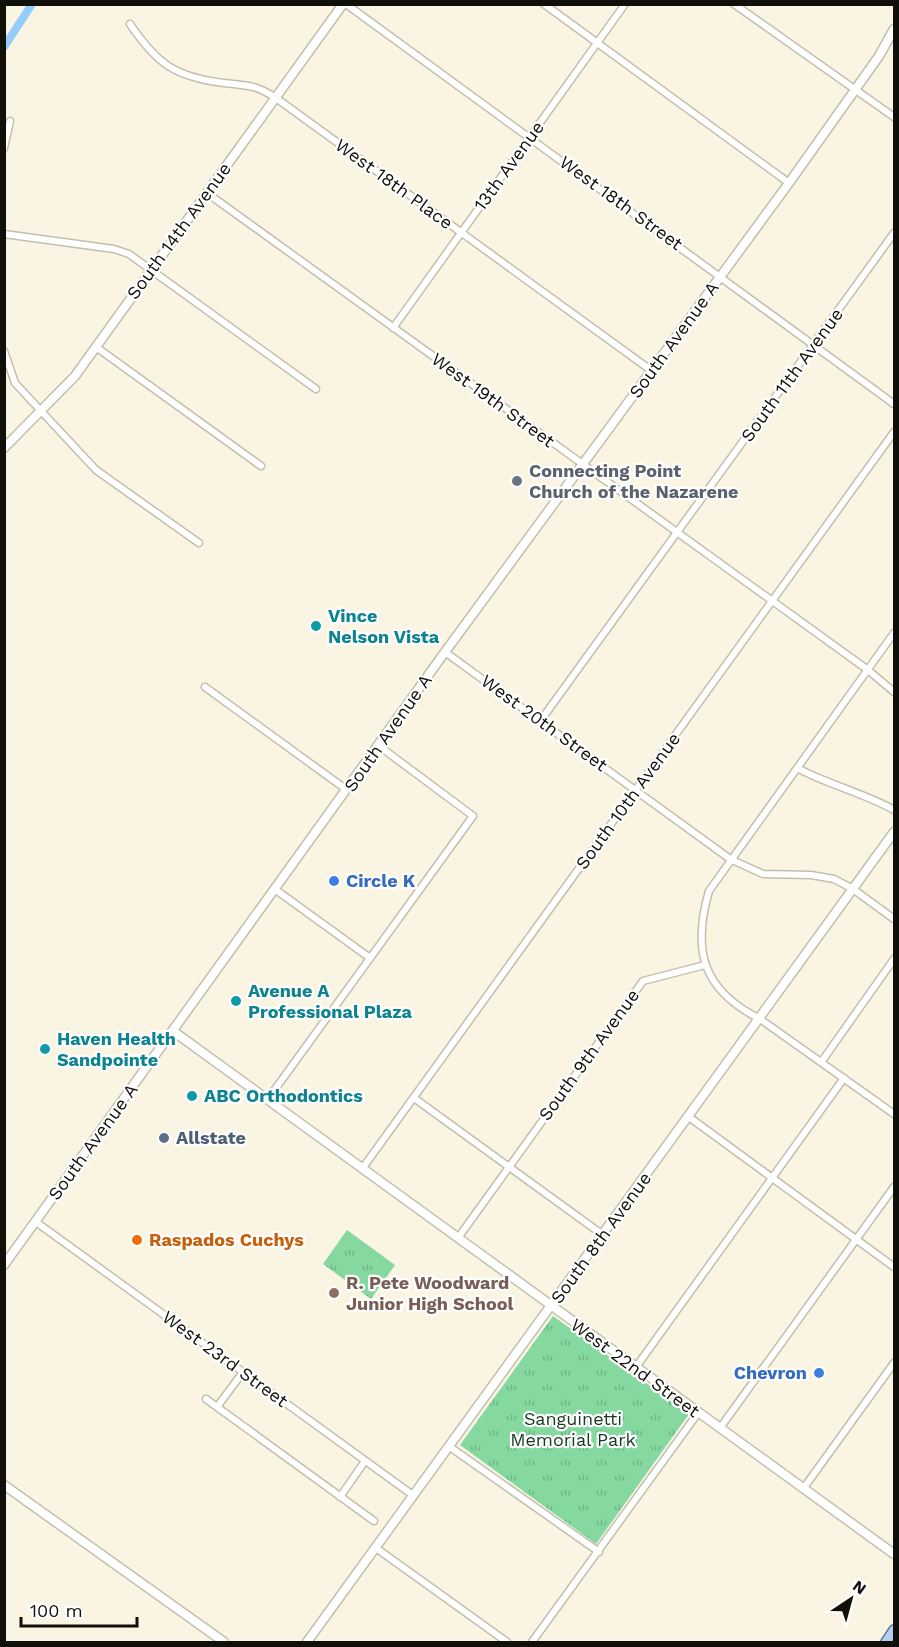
<svg xmlns="http://www.w3.org/2000/svg" width="899" height="1647" font-family="'Work Sans',sans-serif">
<defs>
<pattern id="park-tufts" width="24" height="20" patternUnits="userSpaceOnUse" patternTransform="scale(1.5)"><rect width="24" height="20" fill="#84d8a0"/><path d="M3 7l-1-3M5 7V3M7 7l1-3M15 17l-1-3M17 17v-4M19 17l1-3" fill="none" stroke="#71b888"/></pattern>
</defs>
<rect width="100%" height="100%" fill="#faf5e2"/>
<!-- park -->
<path fill="url(#park-tufts)" d="M 347,1230 L 395,1265 L 371,1299 L 323,1264 Z
M 553,1316 L 689,1414 L 596,1544 L 460,1445 Z"/>
<g fill="none" stroke-linecap="round" stroke-linejoin="round">
<!-- canal -->
<path stroke="#94ccfe" stroke-width="8" d="M 4,47 L 32,4"/>
<defs>
<path id="street" d="M 346,4 L 894,404
M 544,4 L 789,183
M 734,4 L 894,117
M 130,24 C 157,64 175,77 224,83 C 248,86 254,84 276,98 L 652,371
M 4,148 L 10,121
M 207,193 L 868,670 L 894,692
M 4,234 L 114,249 L 129,254 L 316,389
M 393,328 L 625,4
M 96,347 L 261,466
M 4,351 L 15,383 L 96,470 L 199,543
M 894,633 L 709,891 C 692,950 702,990 760,1019 L 894,1114
M 445,652 L 730,859 L 763,874 L 811,875 L 834,879 L 853,889 L 894,919
M 205,687 L 347,790
M 541,720 L 894,233
M 797,768 C 829,785 864,793 894,810
M 276,890 L 370,958
M 822,1061 L 894,959
M 414,1098 L 603,1235
M 268,1099 L 473,816 L 379,746
M 689,1117 L 894,1267
M 362,1169 L 894,432
M 36,1222 L 414,1496
M 458,1238 L 643,981 L 705,965
M 636,1367 L 844,1078
M 206,1399 L 374,1521
M 217,1407 L 243,1372
M 720,1428 L 894,1187
M 450,1447 L 599,1552
M 803,1489 L 894,1363
M 340,1497 L 365,1461
M 376,1548 L 507,1642
M 532,1642 L 698,1413"/>
<path id="secondary" d="M 4,448 L 75,376 L 343,4
M 173,1031 L 894,1554
M 4,1265 L 445,652 L 789,183 L 879,56 L 894,29
M 4,1485 L 224,1642
M 307,1642 L 894,832"/>
<path id="primary" d="M 886,1642 L 894,1630"/>
</defs>
<!-- street casing -->
<use href="#street" stroke="#c3bfad" stroke-width="9"/>
<!-- secondary casing -->
<use href="#secondary" stroke="#c3bfad" stroke-width="11"/>
<!-- primary casing -->
<use href="#primary" stroke="#5e759b" stroke-width="12"/>
<!-- street -->
<use href="#street" stroke="#fff" stroke-width="6"/>
<!-- secondary -->
<use href="#secondary" stroke="#fff" stroke-width="8"/>
<!-- primary -->
<use href="#primary" stroke="#b8cdf2" stroke-width="9"/>
</g>
<!-- markers -->
<circle fill="#6b7280" stroke="#fff" stroke-width="2" cx="517" cy="481" r="6"/>
<g fill="#0f9aa8" stroke="#fff" stroke-width="2">
<circle cx="316" cy="626" r="6"/>
<circle cx="236" cy="1001" r="6"/>
<circle cx="45" cy="1049" r="6"/>
<circle cx="192" cy="1096" r="6"/>
</g>
<g fill="#3f7fe0" stroke="#fff" stroke-width="2">
<circle cx="334" cy="881" r="6"/>
<circle cx="819" cy="1373" r="6"/>
</g>
<circle fill="#5c6f8a" stroke="#fff" stroke-width="2" cx="164" cy="1138" r="6"/>
<circle fill="#e8710a" stroke="#fff" stroke-width="2" cx="137" cy="1240" r="6"/>
<circle fill="#8d6e63" stroke="#fff" stroke-width="2" cx="334" cy="1293" r="6"/>
<g text-anchor="middle" stroke-width="4.5" stroke-linejoin="round" paint-order="stroke">
<!-- street labels -->
<g font-size="18" fill="#110f09" stroke="#fff">
<text transform="translate(509 166) rotate(-54)" y="6">13th Avenue</text>
<text transform="translate(394 184) rotate(36)" y="6">West 18th Place</text>
<text transform="translate(621 203) rotate(36)" y="6">West 18th Street</text>
<text transform="translate(179 231) rotate(-54)" y="6">South 14th Avenue</text>
<text transform="translate(674 340) rotate(-54)" y="6">South Avenue A</text>
<text transform="translate(792 375) rotate(-54)" y="6">South 11th Avenue</text>
<text transform="translate(493 400) rotate(36)" y="6">West 19th Street</text>
<text transform="translate(544 723) rotate(36)" y="6">West 20th Street</text>
<text transform="translate(388 733) rotate(-55)" y="6">South Avenue A</text>
<text transform="translate(628 801) rotate(-54)" y="6">South 10th Avenue</text>
<text transform="translate(589 1055) rotate(-54)" y="6">South 9th Avenue</text>
<text transform="translate(93 1142) rotate(-54)" y="6">South Avenue A</text>
<text transform="translate(601 1238) rotate(-54)" y="6">South 8th Avenue</text>
<text transform="translate(225 1359) rotate(36)" y="6">West 23rd Street</text>
<text transform="translate(635 1368) rotate(36)" y="6">West 22nd Street</text>
</g>
<!-- worship labels -->
<g font-size="18" font-weight="bold" fill="#5b616d" stroke="#fff" text-anchor="start">
<text x="529" y="477">Connecting Point<tspan x="529" dy="21">Church of the Nazarene</tspan></text>
</g>
<!-- culture labels -->
<g font-size="18" font-weight="bold" fill="#0d838f" stroke="#fff" text-anchor="start">
<text x="328" y="622">Vince<tspan x="328" dy="21">Nelson Vista</tspan></text>
<text x="248" y="997">Avenue A<tspan x="248" dy="21">Professional Plaza</tspan></text>
<text x="57" y="1045">Haven Health<tspan x="57" dy="21">Sandpointe</tspan></text>
<text x="204" y="1102">ABC Orthodontics</text>
</g>
<!-- shop labels -->
<g font-size="18" font-weight="bold" fill="#366cbe" stroke="#fff" text-anchor="start">
<text x="346" y="887">Circle K</text>
<text x="807" y="1379" text-anchor="end">Chevron</text>
</g>
<!-- service labels -->
<g font-size="18" font-weight="bold" fill="#4e5e75" stroke="#fff" text-anchor="start">
<text x="176" y="1144">Allstate</text>
</g>
<!-- food labels -->
<g font-size="18" font-weight="bold" fill="#c56008" stroke="#fff" text-anchor="start">
<text x="149" y="1246">Raspados Cuchys</text>
</g>
<!-- education labels -->
<g font-size="18" font-weight="bold" fill="#785e54" stroke="#fff" text-anchor="start">
<text x="346" y="1289">R. Pete Woodward<tspan x="346" dy="21">Junior High School</tspan></text>
</g>
<!-- park labels -->
<g font-size="18" fill="#153923" stroke="#fff">
<text x="573" y="1425">Sanguinetti<tspan x="573" dy="21">Memorial Park</tspan></text>
</g>
</g>
<!-- border -->
<rect width="899" height="1647" fill="none" stroke="#110f09" stroke-width="12"/>
<!-- north arrow -->
<g transform="translate(851 1599) rotate(36)" stroke="#ffffff" stroke-width="4.5" paint-order="stroke">
<path d="M0-4.5L10 22L0 15L-10 22Z" fill="#110f09"/>
<text y="-9" font-size="16" font-weight="bold" text-anchor="middle" fill="#110f09">N</text>
</g>
<!-- scale -->
<path d="M21 1617v9h116v-9" fill="none" stroke="#110f09" stroke-width="3"/>
<text x="30" y="1617" font-size="18" fill="#110f09" stroke="#ffffff" stroke-width="4.5" paint-order="stroke">100 m</text>
</svg>
